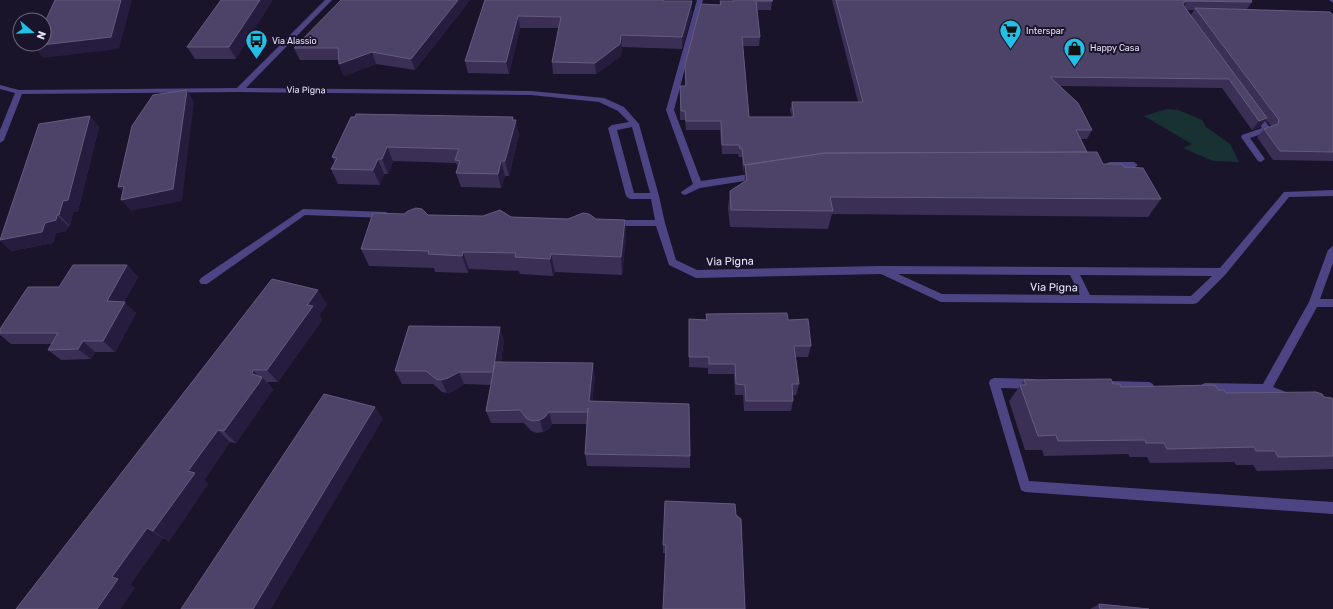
<svg xmlns="http://www.w3.org/2000/svg" width="1333" height="609" font-family="Rubik,sans-serif">
<rect width="100%" height="100%" fill="#1a142a"/>
<!-- green -->
<path fill="#183233" d="M 1167,109 L 1178,110 L 1202,120 L 1206,127 L 1230,144 L 1239,162 L 1213,161 L 1183,148 L 1192,144 L 1144,116 Z"/>
<g fill="none" stroke-linecap="round" stroke-linejoin="round">
<!-- minor -->
<path fill="#4d4583" fill-rule="evenodd" d="M 325,0 L 332,0 L 246,88 L 531,91 L 604,98 L 624,107 L 639,124 L 659,196 L 665,223 L 676,260 L 697,270 L 880,266 L 1220,268 L 1284,192 L 1333,190 L 1333,196 L 1289,197 L 1225,275 L 1197,303 L 1193,304 L 941,302 L 881,274 L 696,278 L 669,265 L 656,226 L 612,226 L 607,223 L 612,220 L 655,220 L 651,199 L 630,199 L 626,196 L 608,128 L 612,125 L 629,122 L 618,111 L 599,102 L 531,95 L 239,92 L 22,94 L 4,140 L 0,143 L 0,130 L 15,93 L 0,89 L 0,85 L 19,90 L 237,88 ZM 632,127 L 650,193 L 634,193 L 617,130 ZM 898,274 L 1070,275 L 1080,295 L 942,294 ZM 1080,275 L 1212,276 L 1191,296 L 1090,295 Z
M 697,0 L 703,0 L 674,110 L 701,181 L 757,173 L 761,176 L 757,179 L 700,188 L 685,195 L 682,194 L 681,192 L 693,184 L 666,110 Z
M 1329,0 L 1333,0 L 1333,3 Z
M 1255,110 L 1258,111 L 1271,129 L 1270,131 L 1250,138 L 1265,159 L 1261,162 L 1258,161 L 1241,137 L 1242,135 L 1262,128 L 1251,113 Z
M 1110,162 L 1134,162 L 1138,165 L 1134,168 L 1107,167 L 1106,165 L 1107,163 Z
M 303,209 L 386,212 L 391,215 L 386,218 L 305,215 L 207,284 L 201,284 L 199,281 L 201,278 Z
M 1333,246 L 1333,263 L 1320,299 L 1333,299 L 1333,307 L 1317,307 L 1273,387 L 1291,394 L 1292,397 L 1291,400 L 1287,402 L 1266,394 L 1205,393 L 1201,391 L 1200,388 L 1201,385 L 1205,383 L 1263,384 L 1309,302 L 1328,250 Z
M 994,378 L 1035,379 L 1039,381 L 1040,384 L 1039,387 L 1035,389 L 1001,388 L 1029,481 L 1333,502 L 1333,514 L 1025,492 L 1021,490 L 989,383 L 990,380 Z
M 1109,381 L 1149,382 L 1153,384 L 1154,387 L 1153,390 L 1149,392 L 1109,391 L 1105,389 L 1104,386 L 1105,383 Z"/>
</g>
<!-- wall -->
<path fill="#3b2f56" fill-rule="evenodd" d="M 221,0 L 236,59 L 195,59 L 187,47 Z
M 341,0 L 470,0 L 415,70 L 376,64 L 344,76 L 339,64 L 339,60 L 300,60 L 294,48 Z
M 485,0 L 664,0 L 664,1 L 692,13 L 682,49 L 622,47 L 621,56 L 596,74 L 553,74 L 552,62 L 558,28 L 520,28 L 509,74 L 468,73 L 465,61 Z
M 732,0 L 772,0 L 771,10 L 757,10 L 760,37 L 759,46 L 743,46 L 749,117 L 792,117 L 790,110 L 792,102 L 858,102 L 832,0 L 1251,0 L 1252,2 L 1247,9 L 1333,15 L 1333,161 L 1273,160 L 1257,137 L 1264,129 L 1271,126 L 1266,120 L 1260,127 L 1252,130 L 1222,88 L 1060,86 L 1092,130 L 1087,139 L 1081,139 L 1087,152 L 1103,164 L 1124,167 L 1161,199 L 1148,217 L 832,214 L 828,229 L 730,227 L 728,208 L 730,191 L 744,182 L 745,173 L 743,173 L 742,157 L 739,157 L 738,154 L 722,154 L 720,130 L 686,130 L 685,120 L 680,120 L 680,86 L 685,86 L 685,65 L 720,5 L 720,1 L 733,1 ZM 1186,10 L 1194,10 L 1191,15 Z
M 90,116 L 99,127 L 78,211 L 73,212 L 70,226 L 68,226 L 66,231 L 56,233 L 53,243 L 11,251 Z
M 513,117 L 519,135 L 509,176 L 505,176 L 501,188 L 461,187 L 456,173 L 458,168 L 456,163 L 393,161 L 388,174 L 384,174 L 380,185 L 338,184 L 331,169 L 335,162 L 332,157 Z
M 428,215 L 625,220 L 626,238 L 622,275 L 555,272 L 553,276 L 520,274 L 519,271 L 469,269 L 468,273 L 435,272 L 434,268 L 369,266 L 361,249 Z
M 127,265 L 138,277 L 124,302 L 136,313 L 115,352 L 95,352 L 91,359 L 61,360 L 48,350 L 52,344 L 11,344 L 0,335 L 0,329 L 59,287 Z
M 272,279 L 327,304 L 319,315 L 322,320 L 278,382 L 267,382 L 273,390 L 269,395 L 236,443 L 230,442 L 204,480 L 208,484 L 169,541 L 163,538 L 130,585 L 135,588 L 120,609 L 16,609 Z
M 706,314 L 788,320 L 811,346 L 808,357 L 796,357 L 799,384 L 796,395 L 793,395 L 793,401 L 791,411 L 744,411 L 743,395 L 735,395 L 734,374 L 708,374 L 708,368 L 689,367 L 689,319 L 706,320 Z
M 504,340 L 501,362 L 595,376 L 592,401 L 690,456 L 690,468 L 587,466 L 585,454 L 587,424 L 552,424 L 549,429 L 543,432 L 537,433 L 531,431 L 524,423 L 491,423 L 486,411 L 491,385 L 464,384 L 454,391 L 447,393 L 442,392 L 433,384 L 402,384 L 395,371 Z
M 1024,380 L 1113,384 L 1121,387 L 1218,390 L 1226,393 L 1324,397 L 1333,400 L 1333,469 L 1257,471 L 1253,465 L 1236,465 L 1234,462 L 1150,463 L 1147,457 L 1130,457 L 1128,454 L 1044,456 L 1042,450 L 1025,450 L 1009,401 Z
M 736,515 L 665,553 L 663,553 L 663,545 Z
M 1099,604 L 1149,609 L 1090,609 Z"/>
<!-- shaded-wall -->
<path fill="#261c3d" d="M 121,0 L 132,0 L 119,49 L 43,58 L 33,46 Z
M 260,0 L 273,0 L 236,59 L 229,47 Z
M 458,0 L 470,0 L 415,70 L 411,59 Z
M 692,1 L 692,13 L 682,49 L 682,37 Z
M 1187,1 L 1182,10 L 1183,3 Z
M 518,16 L 520,28 L 509,74 L 506,62 Z
M 621,35 L 622,47 L 621,56 L 596,74 L 595,63 Z
M 372,52 L 376,64 L 344,76 L 339,64 Z
M 187,90 L 194,102 L 182,201 L 131,211 L 121,200 L 128,198 L 118,187 Z
M 90,116 L 99,127 L 78,211 L 73,212 L 70,226 L 59,215 Z
M 513,117 L 515,126 L 516,120 L 519,135 L 509,176 L 505,161 Z
M 1267,118 L 1260,127 L 1252,130 L 1259,121 Z
M 387,147 L 393,161 L 388,174 L 382,159 Z
M 824,153 L 746,173 L 745,165 L 745,173 L 743,173 L 744,165 Z
M 378,159 L 384,174 L 380,185 L 373,170 Z
M 501,161 L 505,176 L 501,188 L 498,174 Z
M 57,215 L 68,226 L 66,231 L 56,233 L 53,243 L 11,251 L 0,241 L 45,223 Z
M 625,220 L 626,238 L 622,275 L 621,257 Z
M 463,252 L 469,269 L 468,273 L 462,256 Z
M 551,254 L 555,272 L 553,276 L 550,259 Z
M 127,265 L 138,277 L 118,313 L 107,301 Z
M 318,290 L 327,304 L 319,315 L 322,320 L 278,382 L 267,370 L 307,305 Z
M 125,302 L 136,313 L 115,352 L 103,341 Z
M 500,327 L 504,340 L 497,385 L 493,372 Z
M 83,341 L 95,352 L 91,359 L 78,349 Z
M 593,363 L 595,376 L 591,413 L 589,401 Z
M 253,370 L 261,379 L 262,377 L 273,390 L 236,443 L 224,431 L 252,374 Z
M 459,372 L 464,384 L 454,391 L 447,393 L 441,380 Z
M 375,407 L 383,419 L 271,609 L 253,609 Z
M 549,412 L 552,424 L 549,429 L 543,432 L 540,420 Z
M 218,430 L 230,442 L 204,480 L 208,484 L 169,541 L 153,531 L 188,471 Z
M 147,528 L 163,538 L 130,585 L 135,588 L 120,609 L 97,609 L 112,577 Z"/>
<!-- building -->
<path fill="#4d4267" stroke="#655b7f" d="M 55,0 L 121,0 L 111,37 L 33,46 L 34,44 L 44,44 L 44,24 Z
M 221,0 L 260,0 L 229,47 L 187,47 Z
M 341,0 L 458,0 L 411,59 L 372,52 L 339,64 L 338,48 L 294,48 Z
M 485,0 L 663,0 L 663,1 L 692,1 L 682,37 L 621,35 L 620,44 L 595,63 L 552,62 L 561,17 L 518,16 L 506,62 L 465,61 Z
M 734,0 L 772,0 L 773,1 L 756,1 L 760,37 L 742,37 L 749,117 L 794,117 L 792,102 L 863,102 L 836,0 L 1251,0 L 1252,2 L 1187,1 L 1183,3 L 1183,5 L 1267,118 L 1259,121 L 1229,79 L 1050,77 L 1078,103 L 1092,130 L 1076,130 L 1087,152 L 824,153 L 744,165 L 742,149 L 740,149 L 739,145 L 722,145 L 721,121 L 686,121 L 685,111 L 681,111 L 680,86 L 686,86 L 685,65 L 701,4 L 721,5 L 720,1 L 734,1 Z
M 1195,8 L 1330,12 L 1333,15 L 1333,152 L 1280,151 L 1264,129 L 1278,124 L 1279,120 Z
M 187,90 L 173,189 L 121,200 L 124,186 L 118,187 L 132,126 L 153,95 Z
M 356,114 L 513,117 L 512,120 L 516,120 L 505,161 L 501,161 L 498,174 L 456,173 L 460,161 L 455,160 L 459,149 L 387,147 L 382,159 L 378,159 L 373,170 L 331,169 L 337,158 L 332,157 L 351,117 L 355,117 Z
M 90,116 L 68,200 L 63,201 L 59,215 L 57,215 L 56,220 L 45,223 L 42,232 L 0,240 L 39,124 Z
M 1097,152 L 1103,164 L 1122,164 L 1124,167 L 1143,168 L 1161,199 L 830,197 L 833,211 L 731,210 L 730,191 L 747,180 L 745,165 L 826,153 Z
M 416,208 L 422,209 L 428,215 L 483,216 L 500,210 L 511,217 L 568,219 L 583,213 L 589,214 L 596,219 L 625,220 L 621,257 L 551,254 L 550,259 L 515,257 L 516,253 L 463,252 L 462,256 L 428,254 L 429,251 L 361,249 L 373,213 L 404,214 L 408,211 Z
M 73,265 L 127,265 L 107,301 L 125,302 L 103,341 L 83,341 L 78,349 L 48,350 L 58,333 L 0,333 L 0,329 L 28,287 L 59,287 Z
M 272,279 L 318,290 L 307,305 L 313,306 L 267,370 L 253,370 L 252,374 L 262,377 L 259,383 L 224,431 L 218,430 L 188,471 L 195,473 L 153,531 L 147,528 L 112,577 L 118,579 L 97,609 L 16,609 Z
M 787,313 L 788,320 L 808,319 L 811,346 L 794,346 L 799,384 L 792,384 L 793,401 L 746,401 L 745,385 L 736,384 L 735,364 L 709,364 L 709,357 L 689,357 L 689,319 L 707,320 L 706,314 Z
M 409,326 L 500,327 L 493,372 L 459,372 L 448,378 L 441,380 L 436,379 L 426,371 L 395,371 Z
M 495,362 L 593,363 L 589,401 L 689,404 L 690,456 L 585,454 L 588,408 L 588,412 L 549,412 L 545,417 L 540,420 L 533,421 L 527,419 L 520,410 L 486,411 Z
M 1111,379 L 1113,384 L 1120,384 L 1121,387 L 1215,385 L 1218,390 L 1224,390 L 1226,393 L 1316,392 L 1322,394 L 1324,397 L 1332,398 L 1333,400 L 1333,456 L 1278,457 L 1275,451 L 1256,451 L 1254,447 L 1167,449 L 1164,443 L 1146,443 L 1145,440 L 1058,441 L 1056,435 L 1038,436 L 1020,385 L 1026,385 L 1024,380 Z
M 324,394 L 375,407 L 253,609 L 181,609 Z
M 665,501 L 735,504 L 736,515 L 741,519 L 745,609 L 663,609 L 666,545 L 663,545 Z
M 1099,604 L 1149,609 L 1100,609 Z"/>
<!-- icons -->
<defs>
<symbol id="supermarket-pin" viewBox="-11 -11 22 30"><path d="M0 17L-7.5 6A9.5 9.5 0 1 1 7.5 6Z" fill="#22c0e6" stroke="#1a142a"/><path d="M-6-5.5h2.5l.6 2H6L4.5 2H-2.5L-4.4-4H-6ZM-1.5 3.2a1.3 1.3 0 1 0 .1 0ZM3 3.2a1.3 1.3 0 1 0 .1 0Z" fill="#111"/></symbol>
<symbol id="bus-pin" viewBox="-11 -11 22 30"><path d="M0 17L-7.5 6A9.5 9.5 0 1 1 7.5 6Z" fill="#22c0e6" stroke="#1a142a"/><path d="M-5-6H5V4H4V6H2V4H-2V6H-4V4H-5ZM-3.5-4V0h7V-4ZM-3.5 1.2v1.5H-2V1.2ZM2 1.2v1.5H3.5V1.2Z" fill="#111"/></symbol>
<symbol id="shop-pin" viewBox="-11 -11 22 30"><path d="M0 17L-7.5 6A9.5 9.5 0 1 1 7.5 6Z" fill="#22c0e6" stroke="#1a142a"/><path d="M-5-2.5h2.3a2.7 3.5 0 0 1 5.4 0H5L5.5 6h-11ZM-1.5-2.5h3a1.5 2.3 0 0 0-3 0Z" fill="#111"/></symbol>
</defs>
<g fill-rule="evenodd">
<use href="#supermarket-pin" x="998" y="18" width="25" height="34"/>
<use href="#bus-pin" x="244" y="28" width="25" height="34"/>
<use href="#shop-pin" x="1062" y="36" width="25" height="34"/>
</g>
<g text-anchor="middle" stroke-width="4" stroke-linejoin="round" paint-order="stroke">
<!-- far-poi labels -->
<g font-size="9" fill="#e6e1fc" stroke="#1a142a" text-anchor="start">
<text x="1026" y="34">Interspar</text>
<text x="272" y="44">Via Alassio</text>
<text x="1090" y="51">Happy Casa</text>
</g>
<!-- far-street labels -->
<g font-size="9" fill="#e6e1fc" stroke="#1a142a">
<text transform="translate(306 90) rotate(1)" y="3">Via Pigna</text>
</g>
<!-- street labels -->
<g font-size="11" fill="#e6e1fc" stroke="#1a142a">
<text transform="translate(730 261) rotate(-1)" y="4">Via Pigna</text>
<text transform="translate(1054 287) rotate(1)" y="4">Via Pigna</text>
</g>
</g>
<!-- north arrow -->
<g transform="translate(32 32) rotate(109)"><circle r="19" fill="#1a142a" stroke="#6c667e"/>
<path d="M0-3L7 15L0 10L-7 15Z" fill="#22c0e6"/>
<text y="-6" font-size="11" font-weight="bold" text-anchor="middle" fill="#e6e1fc">N</text>
</g>
</svg>
